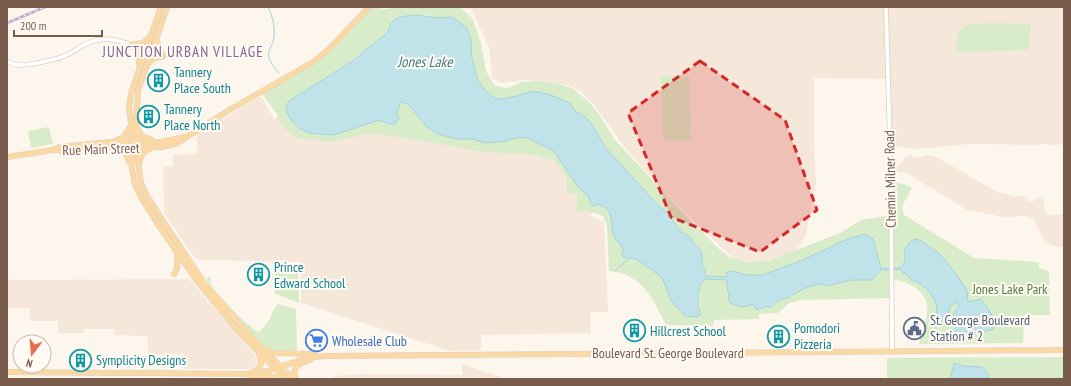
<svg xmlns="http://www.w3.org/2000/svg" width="1071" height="386" font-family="'PT Sans Narrow',sans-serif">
<rect width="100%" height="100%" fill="#fdf6ec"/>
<!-- residential -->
<path fill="#f5e8da" d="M 441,7 L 1064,7 L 1064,144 L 1056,145 L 1042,144 L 1035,145 L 969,144 L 917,149 L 906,147 L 890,148 L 889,79 L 814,78 L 814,142 L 816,184 L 806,235 L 796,251 L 764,262 L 757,263 L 734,259 L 669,198 L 625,148 L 595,106 L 581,92 L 571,86 L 555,83 L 525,80 L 501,83 L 492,78 L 489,47 L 471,9 Z
M 261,96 L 274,119 L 286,112 L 334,135 L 379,120 L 554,151 L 578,187 L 585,192 L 593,206 L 591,216 L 604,222 L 608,312 L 590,312 L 591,333 L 481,335 L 481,350 L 450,351 L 301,303 L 301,262 L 199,260 L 194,257 L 164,213 L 163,167 L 173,167 L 173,155 L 197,154 L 197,134 Z
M 910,155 L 917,158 L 928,155 L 935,156 L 997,192 L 1019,197 L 1024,196 L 1027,202 L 1033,201 L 1043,196 L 1045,211 L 1048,215 L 1064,214 L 1064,248 L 1050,245 L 1043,238 L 1034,220 L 1027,216 L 1003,217 L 967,210 L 908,174 L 901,172 L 894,173 L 893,171 L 907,156 Z
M 189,279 L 256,357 L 257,364 L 254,367 L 250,369 L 184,369 L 184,354 L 148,355 L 147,336 L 114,335 L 114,329 L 84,329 L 84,333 L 58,333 L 58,321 L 30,321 L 30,308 L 7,308 L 7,280 Z
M 462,364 L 507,379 L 334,379 L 333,376 L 358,374 L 462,375 Z"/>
<!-- green -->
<path fill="#d8ecc9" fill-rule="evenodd" d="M 369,7 L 385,9 L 402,7 L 460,7 L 471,17 L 474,22 L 481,43 L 486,71 L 494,85 L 501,87 L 508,88 L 522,82 L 534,81 L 555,83 L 572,88 L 590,103 L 600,116 L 615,140 L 681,211 L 718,248 L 731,258 L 748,262 L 768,261 L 840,233 L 861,220 L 891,215 L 891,182 L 904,184 L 912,188 L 902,206 L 904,215 L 974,258 L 1039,262 L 1039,268 L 1049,271 L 1050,315 L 1024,315 L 1023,343 L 919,344 C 921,334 926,323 927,313 C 930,294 911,281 893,280 L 893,298 L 801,300 L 789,303 L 778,313 L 759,314 L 759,319 L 714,320 L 713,326 L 666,325 C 652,298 643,274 609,271 L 607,226 L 603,216 L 587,211 L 577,211 L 577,194 L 567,193 L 567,178 L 554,160 L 543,159 L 537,155 L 473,151 L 464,148 L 392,136 L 368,134 L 332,142 L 297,138 L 282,126 L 276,113 L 261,93 L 313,62 ZM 426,15 L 440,18 L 447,17 L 471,40 L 472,58 L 478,81 L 486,91 L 494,98 L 501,99 L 517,96 L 533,91 L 570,103 L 575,111 L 584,116 L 606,148 L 625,169 L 659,206 L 667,212 L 680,231 L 690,237 L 695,245 L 702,251 L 702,268 L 705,276 L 726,277 L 737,272 L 748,275 L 762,275 L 798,262 L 833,246 C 838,242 852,238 859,235 L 873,239 L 881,268 L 901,268 C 906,262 905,258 904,251 L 930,247 L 937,252 L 901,269 L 881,270 L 872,280 L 851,280 L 827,286 L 821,284 L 811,286 L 803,289 L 789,297 L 778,301 L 771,307 L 765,307 L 756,310 L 754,305 L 751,305 L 742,307 L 730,303 L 726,280 L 705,279 L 699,288 L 700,315 L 695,317 L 693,317 L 672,302 L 663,280 L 659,275 L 636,259 L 623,252 L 622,246 C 605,233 623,213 598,204 L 595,206 L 590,202 L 589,197 L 578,187 L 554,151 L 525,137 L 484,143 L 473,139 L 457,139 L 426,126 L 407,104 L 402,102 L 400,103 L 397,113 L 399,119 L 388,124 L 379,120 L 334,135 L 299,94 C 328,79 354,60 379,39 L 383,38 L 391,23 ZM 967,295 L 968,302 L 994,328 L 971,335 L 961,339 C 952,330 957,325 953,314 Z
M 996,23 L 1031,24 L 1029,50 L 956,52 C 956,18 969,25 996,23 Z
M 661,76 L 690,77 L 691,141 L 663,140 Z
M 49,127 L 53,144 L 31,148 L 28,131 Z
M 275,267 L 298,267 L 299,303 L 275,294 Z
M 207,277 L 211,277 C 211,279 210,281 211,283 C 213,292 249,328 259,332 L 268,322 L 275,308 L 278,304 L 296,309 L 297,350 L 273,351 L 265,348 L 231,311 L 207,280 Z
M 1064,357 L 1064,379 L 887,379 L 887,358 Z"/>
<!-- water -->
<path fill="#bfe3e8" stroke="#a5d3da" d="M 415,15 L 440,18 L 452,17 L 467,28 L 471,40 L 472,58 L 478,81 L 486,91 L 494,98 L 501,99 L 517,96 L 533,91 L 548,94 L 570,103 L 575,111 L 584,116 L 591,123 L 606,148 L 625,169 L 659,206 L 667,212 L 680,231 L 690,237 L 695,245 L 702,251 L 702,268 L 705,269 L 705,276 L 726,277 L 727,272 L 731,271 L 748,275 L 762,275 L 798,262 L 833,246 C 837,242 860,235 866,234 L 873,239 L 881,268 L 901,268 C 906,262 905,258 904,251 L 910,242 L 915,239 L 920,240 L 940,254 L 957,275 L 967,290 L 968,302 L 981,299 L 991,313 L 994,329 L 971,335 L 961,339 L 956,334 L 955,328 L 954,326 L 955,320 L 953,314 L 959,306 L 958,302 L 950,306 L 949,313 L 950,326 C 946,324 940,321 938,316 C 936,313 937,308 936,304 C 932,293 922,282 911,280 L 907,274 L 903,273 L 901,269 L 881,270 L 872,280 L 851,280 L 827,286 L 821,284 L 811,286 L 803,289 L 789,297 L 778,301 L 771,307 L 765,307 L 756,310 L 754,305 L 751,305 L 742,307 L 730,303 L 726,280 L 705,279 C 696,288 698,303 700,315 L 697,317 L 685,316 L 672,302 L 663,280 L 659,275 L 636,259 C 631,257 629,260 622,256 L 623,249 C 621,244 616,241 614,236 C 609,221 616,211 598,204 L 593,206 L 590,202 L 589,197 L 578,187 L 554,151 L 525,137 L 511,139 L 508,141 L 484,143 L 473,139 L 457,139 L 437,134 L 426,126 L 408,104 L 402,102 L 400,103 L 397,113 L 399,119 L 395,124 L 388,124 L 379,120 L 334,135 L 309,133 L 299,128 L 292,121 L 286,112 L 287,105 L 289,101 L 354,60 L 379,39 C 389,36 388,25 395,19 C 401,16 409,16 415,15 Z
M 954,363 L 963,366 L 982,367 L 988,373 L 988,379 L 950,379 Z"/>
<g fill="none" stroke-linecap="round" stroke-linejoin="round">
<!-- stream -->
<path stroke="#a5d3da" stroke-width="1" d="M 268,7 C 273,16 276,31 273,42 C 272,45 270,47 269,50 C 267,59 273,67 279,73
M 615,271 L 628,259"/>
<defs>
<path id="minor" d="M 886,7 L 891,182 L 892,351
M 7,61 C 11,63 14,65 19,65 C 30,65 56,60 67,55 C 77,50 85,42 97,40 C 115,37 131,45 147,50"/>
<path id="major" d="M 161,7 L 131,93 L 129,108 L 131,124 L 132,169 L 135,185 L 142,199 L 159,226 L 197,281 L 237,330 L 285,379
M 167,7 L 161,25 L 138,91 L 136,124 L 136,147 L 141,183 L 147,196 L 163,221 L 205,284 L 254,340 L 293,379
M 131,45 L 138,51 L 139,64
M 131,45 L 143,43 L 151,36
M 148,64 L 153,59 L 164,56 L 159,49 L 157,40
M 137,128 L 142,136 L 152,140
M 117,140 L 124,137 L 130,127
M 55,149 L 59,147 L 110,142 L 161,142 L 184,137
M 117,149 L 125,153 L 130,163
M 7,157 L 53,150 L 67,151 L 93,148 L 162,147 L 176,144 L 226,112 L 313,62 L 328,50 L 369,7
M 139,164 C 141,156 143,151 152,148
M 174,274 L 177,269 L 177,256
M 265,350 L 273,353 L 314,354
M 7,372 L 252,374 L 264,372 L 307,358 L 324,356 L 1064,350
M 252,372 C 261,370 263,362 259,355
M 250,377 L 270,376 L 279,379
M 296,379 C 290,368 301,362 310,360"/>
</defs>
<!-- minor casing -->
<use href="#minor" stroke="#d1beb0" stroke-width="5"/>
<!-- major casing -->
<use href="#major" stroke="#dad1cd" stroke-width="6"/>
<!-- minor -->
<use href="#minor" stroke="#fff" stroke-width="4"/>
<!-- major -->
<use href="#major" stroke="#fbd9a5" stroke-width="5"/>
<defs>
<path id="rail" d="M 7,23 L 45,7"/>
</defs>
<!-- rail casing -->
<use href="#rail" stroke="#b9a8c9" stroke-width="2.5"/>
<!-- rail -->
<use href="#rail" stroke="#fffaf3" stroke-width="1" stroke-dasharray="3" stroke-linecap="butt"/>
</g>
<!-- marked area -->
<path fill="#d62828" fill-opacity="0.2" stroke="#d62828" stroke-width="3" stroke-dasharray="8 5" stroke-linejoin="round" d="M 700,61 L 785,120 L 817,210 L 760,252 L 671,217 L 628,113 Z"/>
<!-- icons -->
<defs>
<symbol id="building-ring" viewBox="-11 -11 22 22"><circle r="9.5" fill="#fffaf3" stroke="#0f9aa8" stroke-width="1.5"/><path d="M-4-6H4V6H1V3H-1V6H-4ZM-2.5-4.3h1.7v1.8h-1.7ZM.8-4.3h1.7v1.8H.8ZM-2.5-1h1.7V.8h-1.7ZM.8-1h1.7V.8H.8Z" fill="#0f9aa8"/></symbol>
<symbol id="civic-ring" viewBox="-11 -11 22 22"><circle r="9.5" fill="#fffaf3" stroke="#5c6f8a" stroke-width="1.5"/><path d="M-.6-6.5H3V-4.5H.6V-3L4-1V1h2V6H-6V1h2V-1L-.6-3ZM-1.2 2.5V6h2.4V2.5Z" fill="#5c6f8a"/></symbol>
<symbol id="supermarket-ring" viewBox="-11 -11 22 22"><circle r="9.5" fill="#fffaf3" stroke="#3f7fe0" stroke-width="1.5"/><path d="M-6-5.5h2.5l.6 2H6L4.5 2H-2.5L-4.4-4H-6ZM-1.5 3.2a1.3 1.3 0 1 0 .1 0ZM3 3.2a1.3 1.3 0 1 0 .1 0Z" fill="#3f7fe0"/></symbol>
</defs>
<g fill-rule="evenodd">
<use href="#building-ring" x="146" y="68" width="25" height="25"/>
<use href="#building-ring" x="136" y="104" width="25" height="25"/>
<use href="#building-ring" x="246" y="262" width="25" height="25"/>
<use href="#civic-ring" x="902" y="316" width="25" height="25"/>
<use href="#building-ring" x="622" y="318" width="25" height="25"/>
<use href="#building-ring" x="766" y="324" width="25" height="25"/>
<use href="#supermarket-ring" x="304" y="328" width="25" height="25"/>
<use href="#building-ring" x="68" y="348" width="25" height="25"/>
</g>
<g text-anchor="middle" stroke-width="4" stroke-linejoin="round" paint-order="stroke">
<!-- culture labels -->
<g font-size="14" fill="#0d838f" stroke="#fffaf3" text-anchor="start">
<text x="174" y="77">Tannery<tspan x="174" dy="16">Place South</tspan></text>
<text x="164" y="114">Tannery<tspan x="164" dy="16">Place North</tspan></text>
<text x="274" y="272">Prince<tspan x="274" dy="16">Edward School</tspan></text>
<text x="794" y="333">Pomodori<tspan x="794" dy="16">Pizzeria</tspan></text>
<text x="650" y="336">Hillcrest School</text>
<text x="96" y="365">Symplicity Designs</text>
</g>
<!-- street labels -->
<g font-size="14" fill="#7a5c4d" stroke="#fffaf3">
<text transform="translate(101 149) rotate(-2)" y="5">Rue Main Street</text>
<text transform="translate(890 179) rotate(-91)" y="5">Chemin Milner Road</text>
<text x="668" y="358">Boulevard St. George Boulevard</text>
</g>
<!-- park labels -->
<g font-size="14" fill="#537a41" stroke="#fffaf3">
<text x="1010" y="294">Jones Lake Park</text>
</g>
<!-- service labels -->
<g font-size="14" fill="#4e5e75" stroke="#fffaf3" text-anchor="start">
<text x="930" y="325">St. George Boulevard<tspan x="930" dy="16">Station # 2</tspan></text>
</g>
<!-- shop labels -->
<g font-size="14" fill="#366cbe" stroke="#fffaf3" text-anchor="start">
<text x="332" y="346">Wholesale Club</text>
</g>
<!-- neighbourhood labels -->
<g font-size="15" letter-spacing="1" fill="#846695" stroke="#fffaf3">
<text x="183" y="57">JUNCTION URBAN VILLAGE</text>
</g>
<!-- water labels -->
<g font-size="15" font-style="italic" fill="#437c86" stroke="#fffaf3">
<text x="425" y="67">Jones Lake</text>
</g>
</g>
<!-- border -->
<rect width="1071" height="386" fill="none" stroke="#7a5c4d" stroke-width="16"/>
<!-- north arrow -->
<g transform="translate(32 354) rotate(196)"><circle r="19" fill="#fffaf3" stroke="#cabbb1"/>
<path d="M0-3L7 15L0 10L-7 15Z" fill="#e76f51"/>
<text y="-6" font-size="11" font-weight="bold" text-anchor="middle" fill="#7a5c4d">N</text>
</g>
<!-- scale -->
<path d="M14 30v6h88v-6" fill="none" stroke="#7a5c4d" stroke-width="2"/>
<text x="20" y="30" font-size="12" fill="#7a5c4d" stroke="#fffaf3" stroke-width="3" paint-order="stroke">200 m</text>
</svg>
